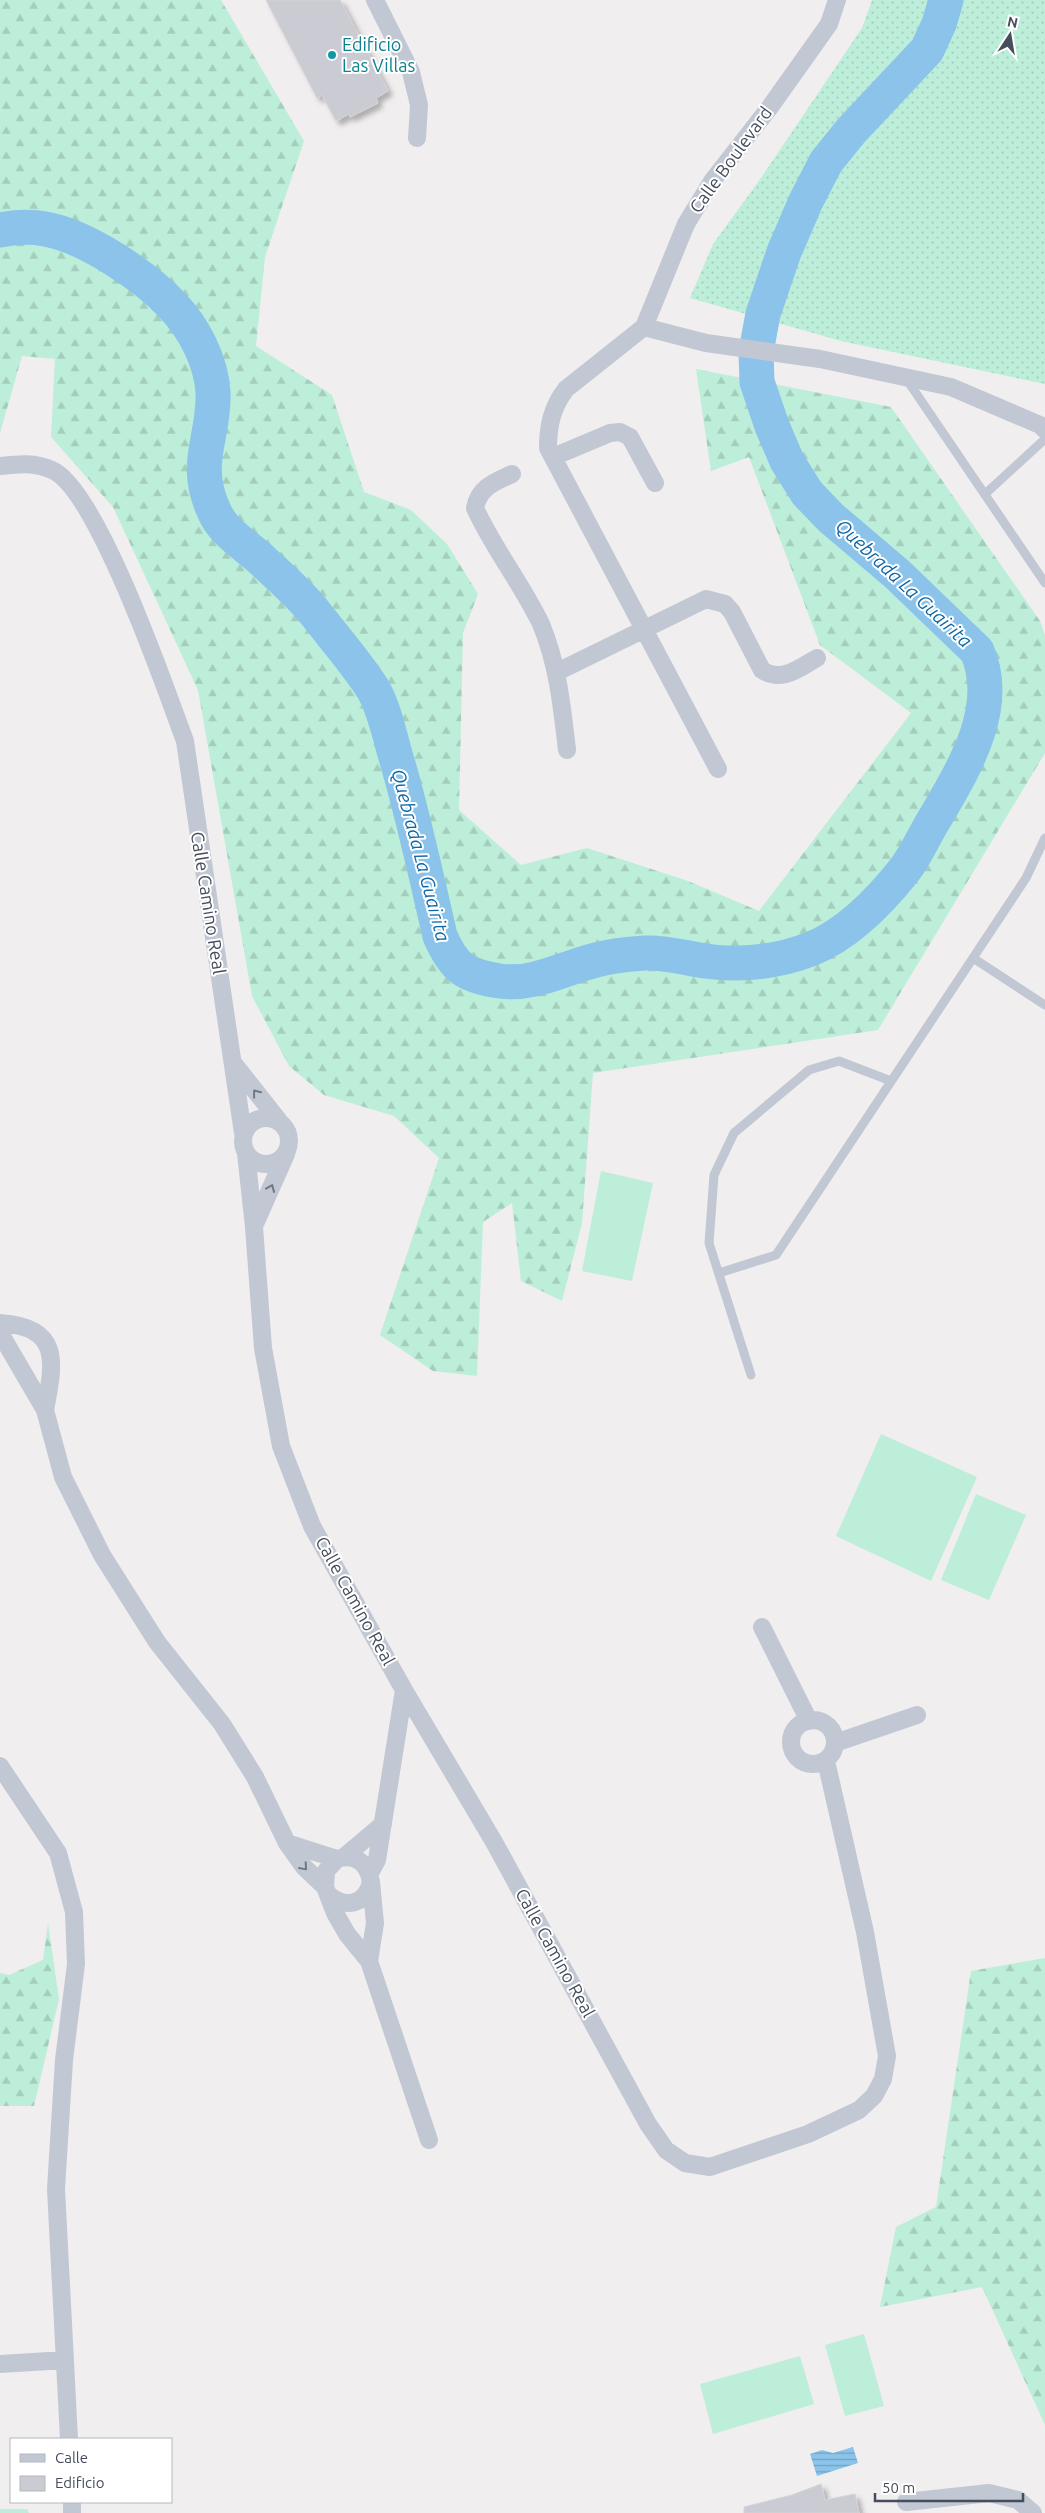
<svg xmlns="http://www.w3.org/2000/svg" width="1045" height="2513" font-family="Ubuntu,sans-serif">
<defs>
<pattern id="grass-dots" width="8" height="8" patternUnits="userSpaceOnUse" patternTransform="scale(1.25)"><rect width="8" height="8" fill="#bdeed9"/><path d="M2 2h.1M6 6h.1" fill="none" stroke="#a4cebc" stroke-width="1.8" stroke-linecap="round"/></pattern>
<pattern id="forest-firs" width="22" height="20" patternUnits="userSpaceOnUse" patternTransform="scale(1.25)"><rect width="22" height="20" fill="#bdeed9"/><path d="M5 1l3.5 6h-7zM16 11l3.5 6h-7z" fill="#a4cebc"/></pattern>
<pattern id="water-rules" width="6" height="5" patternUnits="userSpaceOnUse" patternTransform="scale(1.25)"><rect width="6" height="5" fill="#8bc3ea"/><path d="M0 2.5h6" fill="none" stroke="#73a1c1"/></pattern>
<filter id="shadow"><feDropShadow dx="4.5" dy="4.5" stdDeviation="2.5" flood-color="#0004"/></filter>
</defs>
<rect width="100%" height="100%" fill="#f0eeee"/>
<!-- grass -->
<path fill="url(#grass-dots)" d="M 872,0 L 1045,0 L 1045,384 L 841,341 L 690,298 L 713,244 L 761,178 L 862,28 Z"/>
<!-- forest -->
<path fill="url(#forest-firs)" d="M 0,0 L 221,0 L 304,141 L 265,257 L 256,346 L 332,395 L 364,492 L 411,510 L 447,544 L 478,594 L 463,633 L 459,810 L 521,865 L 587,848 L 688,881 L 759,911 L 911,713 L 820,645 L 749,457 L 711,471 L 696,369 L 891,407 L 1040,621 L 1045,635 L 1045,753 L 878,1030 L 593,1073 L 582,1223 L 562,1301 L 521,1281 L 512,1203 L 483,1222 L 477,1376 L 433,1371 L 380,1335 L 439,1158 L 394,1116 L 324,1095 L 289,1066 L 252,996 L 198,690 L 113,507 L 51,437 L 55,359 L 22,356 L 0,433 Z
M 48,1923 L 59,1999 L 34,2106 L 0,2106 L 0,1973 L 9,1975 L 43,1960 Z
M 1045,1958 L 1045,2425 L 982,2287 L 880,2307 L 896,2227 L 936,2207 L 971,1971 Z
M 0,2509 L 27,2509 L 29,2513 L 0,2513 Z"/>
<!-- pitch -->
<path fill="#bdeed9" d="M 601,1171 L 653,1183 L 632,1281 L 582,1271 Z
M 881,1434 L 977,1477 L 931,1581 L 836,1536 Z
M 976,1494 L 1026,1515 L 989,1600 L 941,1580 Z
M 864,2334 L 884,2406 L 845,2416 L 825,2345 Z
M 800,2356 L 814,2404 L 713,2434 L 700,2384 Z"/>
<!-- water -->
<path fill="url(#water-rules)" d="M 853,2447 L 858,2463 L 817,2476 L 810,2454 L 822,2450 L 833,2453 Z"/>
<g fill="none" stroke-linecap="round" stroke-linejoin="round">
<!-- river -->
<path stroke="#8bc3ea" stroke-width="35" d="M 0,230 C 15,227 30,226 45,229 C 86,236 145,276 173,306 C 194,328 211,361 213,392 C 215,438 191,463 215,513 C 224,533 247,546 263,561 C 280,577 300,594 315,613 C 333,636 358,665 373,689 C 384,708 389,733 395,754 C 413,814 426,875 440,936 C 454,968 465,976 500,981 C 533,986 564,968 596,960 C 611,956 629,954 645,953 C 666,952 685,958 705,961 C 741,966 777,962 811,949 C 848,934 881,900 906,868 C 917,853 925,834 935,818 C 963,770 1002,708 977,651 L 897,574 L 831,518 L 807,493 L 787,461 L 772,426 L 757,382 L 756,352 L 763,314 L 784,252 L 806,201 L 826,162 L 851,131 L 927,50 L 939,24 L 946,0"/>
</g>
<!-- building -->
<path fill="#cbccd3" stroke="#d2d3d9" filter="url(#shadow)" d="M 266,0 L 340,0 L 388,91 L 376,98 L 378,103 L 350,117 L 349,114 L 336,121 L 322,95 L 317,98 Z
M 821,2484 L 825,2500 L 855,2494 L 859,2513 L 744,2513 L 744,2507 L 792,2495 Z"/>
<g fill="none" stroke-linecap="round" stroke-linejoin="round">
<!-- service -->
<path stroke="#c1c7d3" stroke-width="9" d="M 907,380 L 1045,583
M 985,494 L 1045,439
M 973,958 L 1045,1005
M 719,1273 L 776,1255 L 1026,878 L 1045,838
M 751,1375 L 709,1243 L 714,1175 L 734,1133 L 809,1070 L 839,1061 L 891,1081"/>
<!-- minor -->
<path stroke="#c1c7d3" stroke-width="18" d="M 375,0 L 411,72 L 419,105 L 417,138
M 837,0 L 829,24 L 770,107 L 713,180 L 686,224 L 644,327 L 706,343 L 820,359 L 951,387 L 1040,425 L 1045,430
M 644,327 L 566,389 C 552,407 548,426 548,448 L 718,769
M 553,457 L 610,433 L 620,432 L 630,437 L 655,483
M 0,466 C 18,464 35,462 52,470 C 97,489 166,690 185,741 L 243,1133
M 512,474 C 495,482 479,487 475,508 C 493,548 522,584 541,624 C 558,665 562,707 567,750
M 557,672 L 706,599 L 725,604 L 732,612 L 762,670 C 782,683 799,668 817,658
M 234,1064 L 279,1121
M243 1141a23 23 0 1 1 46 0a23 23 0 1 1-46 0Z
M 246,1153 L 254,1227 L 263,1348 L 281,1446 L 312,1526 L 404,1690 L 494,1842 L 648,2124 L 666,2150 L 685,2163 L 710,2167 L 808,2134 L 859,2110 L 874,2096 L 883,2079 L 887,2056 L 865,1932 L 826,1761
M 254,1226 L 286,1154
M 0,1323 C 62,1327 54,1363 45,1410
M 0,1333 L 45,1410 L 63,1477 L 102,1555 L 157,1642 L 222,1724 L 255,1777 L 287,1843 L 304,1867 L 325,1887
M 762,1627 L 809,1721
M791 1742a22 22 0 1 1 44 0a22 22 0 1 1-44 0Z
M 835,1743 L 917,1715
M 0,1766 L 58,1853 L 74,1912 L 76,1964 L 64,2060 L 56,2189 L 69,2439
M 287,1843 L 337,1859
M 344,1857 L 383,1824
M 370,1873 L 377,1860 L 404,1690
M 328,1894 C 345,1910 366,1904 371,1882 C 368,1863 355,1853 337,1859 L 326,1871 L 325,1887 L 335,1913 L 347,1934 L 369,1961 L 429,2140
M 369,1961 L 375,1923 L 371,1882
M 0,2364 L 65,2360
M 72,2502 L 72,2513
M 906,2502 L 989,2493 L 1018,2500 L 1033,2513"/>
</g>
<!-- one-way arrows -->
<defs><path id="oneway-chevron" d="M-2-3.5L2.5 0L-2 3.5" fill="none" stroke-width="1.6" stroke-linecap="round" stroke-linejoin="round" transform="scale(1.25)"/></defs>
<g stroke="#717885">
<use href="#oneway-chevron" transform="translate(256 1093) rotate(-128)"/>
<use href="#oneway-chevron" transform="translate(271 1188) rotate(-67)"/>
<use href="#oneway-chevron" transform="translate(304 1867) rotate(49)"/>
</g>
<!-- markers -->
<circle fill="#0f9aa8" stroke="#fff" stroke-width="2" cx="332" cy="55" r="5"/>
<g text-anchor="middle" stroke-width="4" stroke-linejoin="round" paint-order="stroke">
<!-- culture labels -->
<g font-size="18" fill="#0d838f" stroke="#fff" text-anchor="start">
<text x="342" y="51">Edificio<tspan x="342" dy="21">Las Villas</tspan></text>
</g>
<!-- street labels -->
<g font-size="18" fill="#464d5b" stroke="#fff">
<text transform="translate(731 160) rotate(-54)" y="6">Calle Boulevard</text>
<text transform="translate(208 903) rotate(81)" y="6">Calle Camino Real</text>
<text transform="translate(355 1601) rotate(61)" y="6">Calle Camino Real</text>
<text transform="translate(555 1953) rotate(61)" y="6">Calle Camino Real</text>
</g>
<!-- water labels -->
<g font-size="19" font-style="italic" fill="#0f68a5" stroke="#fff">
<text transform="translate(904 583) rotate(43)" y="7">Quebrada La Guairita</text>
<text transform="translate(421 855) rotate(75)" y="7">Quebrada La Guairita</text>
</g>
</g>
<!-- legend -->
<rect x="10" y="2438" width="162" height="65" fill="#ffffff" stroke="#b5b8bd"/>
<rect x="20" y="2454" width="25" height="8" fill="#c1c7d3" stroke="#b5b8bd"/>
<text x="55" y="2463" font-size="15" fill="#464d5b">Calle</text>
<rect x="20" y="2476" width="25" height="15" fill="#cbccd3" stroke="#b5b8bd"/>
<text x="55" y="2488" font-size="15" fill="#464d5b">Edificio</text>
<!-- north arrow -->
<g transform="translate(1010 35) rotate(12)" stroke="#ffffff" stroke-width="4" paint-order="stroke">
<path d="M0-4L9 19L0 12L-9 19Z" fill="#464d5b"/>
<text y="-8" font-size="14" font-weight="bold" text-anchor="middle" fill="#464d5b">N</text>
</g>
<!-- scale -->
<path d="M875 2493v8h148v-8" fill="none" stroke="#464d5b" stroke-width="2.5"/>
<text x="882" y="2493" font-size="15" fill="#464d5b" stroke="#ffffff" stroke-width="4" paint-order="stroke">50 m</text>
</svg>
